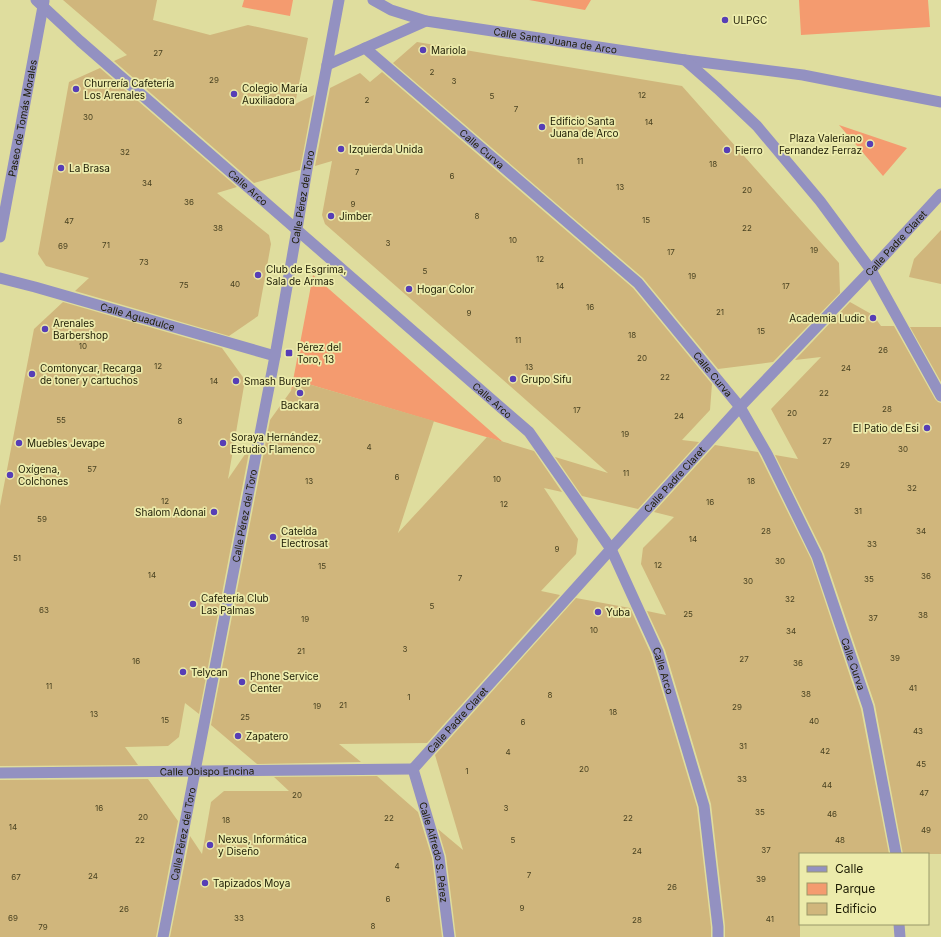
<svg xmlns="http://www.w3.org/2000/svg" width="941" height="937" font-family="Inter,sans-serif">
<rect width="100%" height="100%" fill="#dfdd9e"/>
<!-- green -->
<path fill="#f49b6f" d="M 244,0 L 293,0 L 290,16 L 242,7 Z
M 529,0 L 591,0 L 585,10 Z
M 799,0 L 928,0 L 930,27 L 801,35 Z
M 839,125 L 907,148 L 883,176 Z
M 313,275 L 503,442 L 298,381 L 291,391 Z"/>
<!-- building -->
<path fill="#d0b67c" d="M 63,0 L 157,0 L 153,20 L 210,35 L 248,25 L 308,38 L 295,104 L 314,95 L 300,170 L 254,183 L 114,61 L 127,55 Z
M 417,42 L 682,86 L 839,263 L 840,293 L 773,362 L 718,369 L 643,278 L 393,63 Z
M 100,68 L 237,187 L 217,193 L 269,235 L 271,244 L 258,316 L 229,336 L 75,291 L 89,278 L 46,266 L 38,254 L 69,82 Z
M 382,72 L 633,288 L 712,384 L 710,410 L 682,440 L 699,442 L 638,509 L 582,496 L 555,457 L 608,473 L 518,393 L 325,224 L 322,215 L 332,161 L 315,166 L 330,88 L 360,73 L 370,82 Z
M 941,230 L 941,284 L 909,277 L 914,259 Z
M 63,302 L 222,348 L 245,380 L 228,479 L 250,447 L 199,714 L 185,703 L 179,737 L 168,746 L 125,747 L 138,765 L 0,766 L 0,506 L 34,329 Z
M 850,302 L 873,315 L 881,326 L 894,326 L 935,399 L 938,402 L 941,403 L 941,854 L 903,854 L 875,705 L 824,554 L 775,455 L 798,459 L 771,409 L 821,357 L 795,360 Z
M 910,327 L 941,327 L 941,382 Z
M 298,381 L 434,421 L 398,533 L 487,437 L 534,451 L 562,492 L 544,488 L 578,539 L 576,554 L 541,591 L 560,595 L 427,743 L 339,744 L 361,762 L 257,764 L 211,725 L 270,420 Z
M 715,445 L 758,452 L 811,559 L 861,709 L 889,854 L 800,854 L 800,937 L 725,937 L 725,926 L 711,804 L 665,650 L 647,611 L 666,615 L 641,564 L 643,548 L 674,517 L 654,512 Z
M 576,598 L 630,608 L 651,654 L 697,807 L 711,927 L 711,937 L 456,937 L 446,856 L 438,829 L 463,850 L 435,755 Z
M 377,776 L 418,812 L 432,858 L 442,937 L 170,937 L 190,836 L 202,854 L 211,802 L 224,791 L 289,791 L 274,777 Z
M 148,779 L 178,821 L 156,937 L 0,937 L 0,780 Z"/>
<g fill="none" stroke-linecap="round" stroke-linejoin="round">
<!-- minor -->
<g stroke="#9391c1" stroke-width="11">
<path id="s1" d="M 36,0 L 80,41 L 529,432 L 611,549 L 658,652 L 704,806 L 718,927 L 718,937"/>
<path id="s2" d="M 373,0 L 391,10 L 426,21 L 685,60 L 803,75 L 941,102"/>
<path d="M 365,48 L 426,21"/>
<path d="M 685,60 L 718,89 L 757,126 L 820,201 L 871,270 L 941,396"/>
<path id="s3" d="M 327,65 L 365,48 L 638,283 L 740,407 L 767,454 L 817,556 L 868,707 L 896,854"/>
<path id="s4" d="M 0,237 L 44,1"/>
<path id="s5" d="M 0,278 L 35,287 L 275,356"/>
<path id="s6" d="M 413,769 L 611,549 L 740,407 L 871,270 L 941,194"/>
<path id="s7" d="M 413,769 L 439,857 L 449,937"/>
<path id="s8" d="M 0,773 L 413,769"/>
<path d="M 899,924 L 900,937"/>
<path id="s9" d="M 163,937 L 275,356 L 297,229 L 307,169 L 327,65 L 339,0"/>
</g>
</g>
<!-- markers -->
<g fill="#573eb6" stroke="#ecebab" stroke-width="1.5">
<circle cx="725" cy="20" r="4"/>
<circle cx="423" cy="50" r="4"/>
<circle cx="76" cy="89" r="4"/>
<circle cx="234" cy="94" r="4"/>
<circle cx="542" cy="127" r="4"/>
<circle cx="870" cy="144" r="4"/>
<circle cx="341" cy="149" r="4"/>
<circle cx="727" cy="150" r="4"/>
<circle cx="61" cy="168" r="4"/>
<circle cx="331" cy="216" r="4"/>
<circle cx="258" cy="275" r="4"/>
<circle cx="409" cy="289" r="4"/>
<circle cx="873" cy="318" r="4"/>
<circle cx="45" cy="329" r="4"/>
<rect x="285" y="349" width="8" height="8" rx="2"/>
<circle cx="32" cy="374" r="4"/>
<circle cx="513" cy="379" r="4"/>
<circle cx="236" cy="381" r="4"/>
<circle cx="300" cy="393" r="4"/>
<circle cx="927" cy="428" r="4"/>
<circle cx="19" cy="443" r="4"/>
<circle cx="223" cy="443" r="4"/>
<circle cx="10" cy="475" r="4"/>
<circle cx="214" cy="512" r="4"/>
<circle cx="273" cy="537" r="4"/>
<circle cx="193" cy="604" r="4"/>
<circle cx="598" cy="612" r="4"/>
<circle cx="183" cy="672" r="4"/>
<circle cx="242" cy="682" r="4"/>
<circle cx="238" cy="736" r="4"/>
<circle cx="210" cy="845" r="4"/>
<circle cx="205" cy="883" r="4"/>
</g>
<g text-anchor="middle" stroke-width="3.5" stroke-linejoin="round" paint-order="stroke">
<!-- number labels -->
<g font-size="8" fill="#494221">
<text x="158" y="56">27</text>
<text x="432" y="75">2</text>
<text x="214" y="83">29</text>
<text x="454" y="84">3</text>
<text x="642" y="98">12</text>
<text x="492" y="99">5</text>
<text x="367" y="103">2</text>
<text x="516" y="112">7</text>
<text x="88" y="120">30</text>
<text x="649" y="125">14</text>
<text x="125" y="155">32</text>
<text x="580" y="164">11</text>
<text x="713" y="167">18</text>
<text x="357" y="175">7</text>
<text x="452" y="179">6</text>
<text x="147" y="186">34</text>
<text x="620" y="190">13</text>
<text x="747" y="193">20</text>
<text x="189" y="205">36</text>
<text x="353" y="207">9</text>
<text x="477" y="219">8</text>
<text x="646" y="223">15</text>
<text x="69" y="224">47</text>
<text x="218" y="231">38</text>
<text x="747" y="231">22</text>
<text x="513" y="243">10</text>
<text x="388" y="246">3</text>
<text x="106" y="248">71</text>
<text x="63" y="249">69</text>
<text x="814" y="253">19</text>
<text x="671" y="255">17</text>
<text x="540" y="262">12</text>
<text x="144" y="265">73</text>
<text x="425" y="274">5</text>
<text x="692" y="279">19</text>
<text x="235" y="287">40</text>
<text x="184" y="288">75</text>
<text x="560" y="289">14</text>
<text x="786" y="289">17</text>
<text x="590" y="310">16</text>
<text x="720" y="315">21</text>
<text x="469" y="316">9</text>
<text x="761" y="334">15</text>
<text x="632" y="338">18</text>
<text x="518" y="343">11</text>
<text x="83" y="349">10</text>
<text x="883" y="353">26</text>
<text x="642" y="361">20</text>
<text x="158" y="369">12</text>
<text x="529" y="370">13</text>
<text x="846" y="371">24</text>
<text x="665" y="380">22</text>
<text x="214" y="384">14</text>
<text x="824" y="396">22</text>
<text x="887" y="412">28</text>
<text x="577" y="413">17</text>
<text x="792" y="416">20</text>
<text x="679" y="419">24</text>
<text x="61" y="423">55</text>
<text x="180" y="424">8</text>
<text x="625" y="437">19</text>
<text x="827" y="444">27</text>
<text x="369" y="450">4</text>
<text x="903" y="452">30</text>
<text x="845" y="468">29</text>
<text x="92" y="472">57</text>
<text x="626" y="476">11</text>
<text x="397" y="480">6</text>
<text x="497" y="482">10</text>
<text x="309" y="484">13</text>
<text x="751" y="484">18</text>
<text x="912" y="491">32</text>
<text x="165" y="504">12</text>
<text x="710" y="505">16</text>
<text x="504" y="507">12</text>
<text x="858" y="514">31</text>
<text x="42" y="522">59</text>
<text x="766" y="534">28</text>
<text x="921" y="534">34</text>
<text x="693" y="542">14</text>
<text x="872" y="547">33</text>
<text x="557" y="552">9</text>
<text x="17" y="561">51</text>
<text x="780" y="564">30</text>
<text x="658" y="568">12</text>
<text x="322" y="569">15</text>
<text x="152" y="578">14</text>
<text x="926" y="579">36</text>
<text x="460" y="581">7</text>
<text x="869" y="582">35</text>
<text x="748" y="584">30</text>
<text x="790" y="602">32</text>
<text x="432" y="609">5</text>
<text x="44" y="613">63</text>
<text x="688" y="617">25</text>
<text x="923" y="618">38</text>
<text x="873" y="621">37</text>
<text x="305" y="622">19</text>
<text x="594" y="633">10</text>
<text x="791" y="634">34</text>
<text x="405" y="652">3</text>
<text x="301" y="654">21</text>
<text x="895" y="661">39</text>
<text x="744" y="662">27</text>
<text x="136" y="664">16</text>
<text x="798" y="666">36</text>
<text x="49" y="689">11</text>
<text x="913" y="691">41</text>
<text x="806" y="697">38</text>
<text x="550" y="698">8</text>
<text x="409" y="700">1</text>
<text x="343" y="708">21</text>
<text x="317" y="709">19</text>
<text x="737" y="710">29</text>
<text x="613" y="715">18</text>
<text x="94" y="717">13</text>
<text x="245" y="720">25</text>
<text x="165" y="723">15</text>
<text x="814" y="724">40</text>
<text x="523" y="725">6</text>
<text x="918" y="734">43</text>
<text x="743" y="749">31</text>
<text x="825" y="754">42</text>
<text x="508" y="755">4</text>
<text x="921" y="767">45</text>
<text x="584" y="772">20</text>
<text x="467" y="774">1</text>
<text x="742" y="782">33</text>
<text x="827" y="788">44</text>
<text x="924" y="796">47</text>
<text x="297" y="798">20</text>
<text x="99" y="811">16</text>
<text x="506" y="811">3</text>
<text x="760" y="815">35</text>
<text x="832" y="817">46</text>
<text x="143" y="820">20</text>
<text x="389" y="821">22</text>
<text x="628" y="821">22</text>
<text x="226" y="823">18</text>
<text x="13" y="830">14</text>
<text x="926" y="833">49</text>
<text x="140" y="843">22</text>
<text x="513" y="843">5</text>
<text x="840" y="843">48</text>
<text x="766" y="853">37</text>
<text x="637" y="854">24</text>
<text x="397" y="869">4</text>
<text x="529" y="878">7</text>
<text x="93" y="879">24</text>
<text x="16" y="880">67</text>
<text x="761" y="882">39</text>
<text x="672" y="890">26</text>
<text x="388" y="902">6</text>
<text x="522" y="911">9</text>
<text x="124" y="912">26</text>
<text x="13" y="921">69</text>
<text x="239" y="921">33</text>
<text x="770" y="922">41</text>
<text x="637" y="923">28</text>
<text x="373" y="929">8</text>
<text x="43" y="930">79</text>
</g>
<!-- poi labels -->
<g font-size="10" fill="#1c1b03" stroke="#ecebab" text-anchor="start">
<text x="733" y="24">ULPGC</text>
<text x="431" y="54">Mariola</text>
<text x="84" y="87">Churrería Cafetería<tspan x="84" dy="12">Los Arenales</tspan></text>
<text x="242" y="92">Colegio María<tspan x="242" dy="12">Auxiliadora</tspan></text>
<text x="550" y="125">Edificio Santa<tspan x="550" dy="12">Juana de Arco</tspan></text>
<text x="862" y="142" text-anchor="end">Plaza Valeriano<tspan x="862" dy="12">Fernandez Ferraz</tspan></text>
<text x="349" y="153">Izquierda Unida</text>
<text x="735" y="154">Fierro</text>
<text x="69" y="172">La Brasa</text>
<text x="339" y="220">Jimber</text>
<text x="266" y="273">Club de Esgrima,<tspan x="266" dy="12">Sala de Armas</tspan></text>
<text x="417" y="293">Hogar Color</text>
<text x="865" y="322" text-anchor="end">Academia Ludic</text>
<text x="53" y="327">Arenales<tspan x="53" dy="12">Barbershop</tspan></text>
<text x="297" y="351">Pérez del<tspan x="297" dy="12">Toro, 13</tspan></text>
<text x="40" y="372">Comtonycar, Recarga<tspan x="40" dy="12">de toner y cartuchos</tspan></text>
<text x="521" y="383">Grupo Sifu</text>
<text x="244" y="385">Smash Burger</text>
<text x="300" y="409" text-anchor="middle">Backara</text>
<text x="919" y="432" text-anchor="end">El Patio de Esi</text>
<text x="231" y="441">Soraya Hernández,<tspan x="231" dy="12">Estudio Flamenco</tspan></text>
<text x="27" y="447">Muebles Jevape</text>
<text x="18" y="473">Oxígena,<tspan x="18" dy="12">Colchones</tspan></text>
<text x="206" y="516" text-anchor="end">Shalom Adonai</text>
<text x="281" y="535">Catelda<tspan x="281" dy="12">Electrosat</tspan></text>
<text x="201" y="602">Cafetería Club<tspan x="201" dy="12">Las Palmas</tspan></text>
<text x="606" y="616">Yuba</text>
<text x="191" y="676">Telycan</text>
<text x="250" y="680">Phone Service<tspan x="250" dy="12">Center</tspan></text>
<text x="246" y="740">Zapatero</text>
<text x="218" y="843">Nexus, Informática<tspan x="218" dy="12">y Diseño</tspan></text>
<text x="213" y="887">Tapizados Moya</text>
</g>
<!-- street labels -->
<g font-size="10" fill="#1c1b03" stroke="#ecebab">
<text dy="4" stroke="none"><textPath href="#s2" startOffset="188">Calle Santa Juana de Arco</textPath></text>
<text dy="4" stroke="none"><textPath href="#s4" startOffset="121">Paseo de Tomás Morales</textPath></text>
<text dy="4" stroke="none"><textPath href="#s3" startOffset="196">Calle Curva</textPath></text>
<text dy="4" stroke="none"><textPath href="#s1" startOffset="283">Calle Arco</textPath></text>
<text dy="4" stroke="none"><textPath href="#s9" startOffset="753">Calle Pérez del Toro</textPath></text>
<text dy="4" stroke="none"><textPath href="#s6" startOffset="714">Calle Padre Claret</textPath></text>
<text dy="4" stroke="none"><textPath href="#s5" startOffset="143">Calle Aguadulce</textPath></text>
<text dy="4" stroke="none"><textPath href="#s3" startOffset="520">Calle Curva</textPath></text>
<text dy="4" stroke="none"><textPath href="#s1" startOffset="607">Calle Arco</textPath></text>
<text dy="4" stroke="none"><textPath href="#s6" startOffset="390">Calle Padre Claret</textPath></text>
<text dy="4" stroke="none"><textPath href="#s9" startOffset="429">Calle Pérez del Toro</textPath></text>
<text dy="4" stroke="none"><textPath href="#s3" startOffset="844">Calle Curva</textPath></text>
<text dy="4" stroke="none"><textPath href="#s1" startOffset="931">Calle Arco</textPath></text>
<text dy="4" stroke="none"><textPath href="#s6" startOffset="66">Calle Padre Claret</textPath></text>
<text dy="4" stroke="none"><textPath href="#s8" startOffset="207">Calle Obispo Encina</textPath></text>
<text dy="4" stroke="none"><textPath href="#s9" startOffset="105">Calle Pérez del Toro</textPath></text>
<text dy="4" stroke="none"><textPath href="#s7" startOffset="86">Calle Alfredo S. Pérez</textPath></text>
</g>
</g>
<!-- legend -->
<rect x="799" y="853" width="130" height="72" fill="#ecebab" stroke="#999868"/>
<rect x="807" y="866" width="20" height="6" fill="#9391c1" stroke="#999868"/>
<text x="835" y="873" font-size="12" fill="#1c1b03">Calle</text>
<rect x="807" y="883" width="20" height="12" fill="#f49b6f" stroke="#999868"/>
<text x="835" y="893" font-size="12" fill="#1c1b03">Parque</text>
<rect x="807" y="903" width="20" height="12" fill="#d0b67c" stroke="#999868"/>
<text x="835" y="913" font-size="12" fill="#1c1b03">Edificio</text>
</svg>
